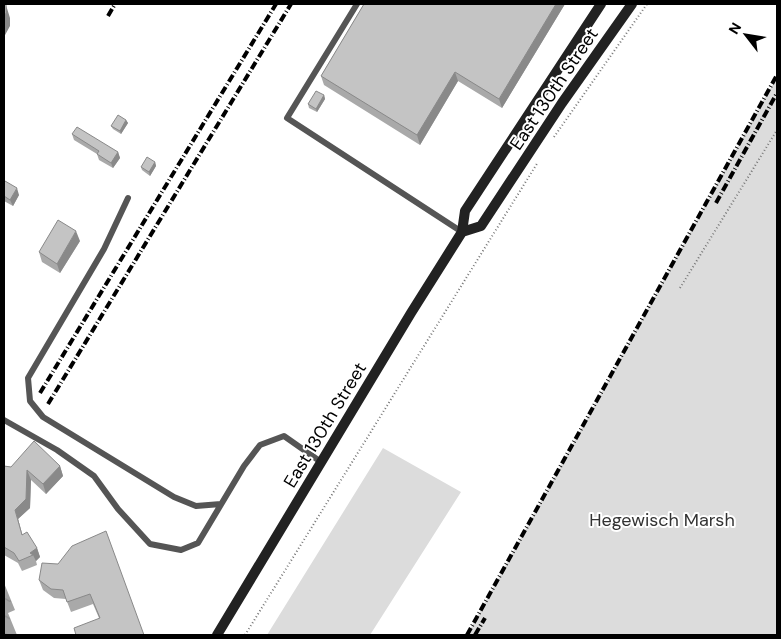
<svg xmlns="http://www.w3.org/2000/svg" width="781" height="639" font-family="'DM Sans',sans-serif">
<defs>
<pattern id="water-ripples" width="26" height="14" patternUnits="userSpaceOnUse" patternTransform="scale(1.25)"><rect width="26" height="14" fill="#a3a3a3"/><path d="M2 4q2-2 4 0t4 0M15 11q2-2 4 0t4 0" fill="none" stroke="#8b8b8b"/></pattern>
</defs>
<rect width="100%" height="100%" fill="#fff"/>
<!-- park -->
<path fill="#dcdcdc" d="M 777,78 L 777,635 L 467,635 L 764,99 Z
M 383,448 L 461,492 L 370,635 L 267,635 Z"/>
<!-- water -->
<path fill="url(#water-ripples)" d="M 4,583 L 15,610 L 8,613 L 17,635 L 4,635 Z"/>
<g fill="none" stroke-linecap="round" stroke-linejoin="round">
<!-- path -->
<path stroke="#777" stroke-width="2" stroke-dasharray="1 2.5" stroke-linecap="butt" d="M 554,137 L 647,4
M 680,288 L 777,130
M 245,635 L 538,162"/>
<!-- service -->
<path stroke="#555" stroke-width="6" d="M 357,4 L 287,118 L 462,232
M 128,198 L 104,249 L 28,378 L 30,401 L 43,417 L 174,497 L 196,506 L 221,504
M 4,420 L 57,450 L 94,476 L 118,509 L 150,544 L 181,550 L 198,543 L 244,466 L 260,445 L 284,436 L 321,462"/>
<!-- secondary -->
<path stroke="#222" stroke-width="10" d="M 462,232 L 481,226 L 562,103 L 632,4
M 217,635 L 411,313 L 462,232 L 465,211 L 601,4"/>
<!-- rail -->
<path stroke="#000" stroke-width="4" stroke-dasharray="8 2.5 1 2.5" stroke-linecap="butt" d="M 108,16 L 115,4
M 716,203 L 777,93
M 40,393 L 276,4
M 48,404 L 291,4
M 467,635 L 777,75
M 475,635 L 485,618"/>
</g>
<!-- wall -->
<path fill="#a9a9a9" d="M 364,4 L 565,4 L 502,108 L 458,81 L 420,145 L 324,85 L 321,76 Z
M 324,95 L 325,99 L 317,112 L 309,108 L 308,104 Z
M 126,120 L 128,123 L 121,134 L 113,129 L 111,126 Z
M 72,134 L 118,152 L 120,158 L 113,168 L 99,160 L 97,154 L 74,140 Z
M 155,162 L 156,166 L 150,176 L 142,170 L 141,167 Z
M 4,184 L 19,195 L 13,206 L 4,201 Z
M 80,241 L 60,273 L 42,262 L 39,252 Z
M 4,466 L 11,467 L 60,466 L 63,476 L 46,494 L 31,480 L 30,508 L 18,519 L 22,534 L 37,548 L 40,557 L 36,561 L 37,565 L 22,571 L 18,563 L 4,555 Z
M 58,564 L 144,635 L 99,618 L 93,604 L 71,612 L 66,599 L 54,598 L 43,590 L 39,580 Z"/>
<!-- shaded-wall -->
<path fill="#898989" d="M 556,4 L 565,4 L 502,108 L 499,99 Z
M 6,5 L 10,18 L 10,26 L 4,37 L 4,17 Z
M 455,72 L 458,81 L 420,145 L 417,135 Z
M 324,95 L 325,99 L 317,112 L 316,109 Z
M 126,120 L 128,123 L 121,134 L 120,131 Z
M 118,152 L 120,158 L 113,168 L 111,163 Z
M 155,162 L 156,166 L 150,176 L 149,172 Z
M 17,188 L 19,195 L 13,206 L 10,200 Z
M 76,231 L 80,241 L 60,273 L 57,264 Z
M 60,466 L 63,476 L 46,494 L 43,484 Z
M 27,470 L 31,480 L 30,508 L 18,519 L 25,544 L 15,510 Z
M 37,548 L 40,557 L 36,561 L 33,555 L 30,553 Z"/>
<!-- building -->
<path fill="#c4c4c4" stroke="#898989" d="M 4,4 L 5,4 L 6,5 L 6,13 L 4,17 Z
M 364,4 L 556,4 L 499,99 L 455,72 L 417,135 L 321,76 Z
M 316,91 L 324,95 L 316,109 L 308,104 Z
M 118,115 L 126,120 L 120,131 L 111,126 Z
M 77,127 L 118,152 L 111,163 L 97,154 L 99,151 L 72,134 Z
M 147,157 L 155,162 L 149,172 L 141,167 Z
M 5,181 L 17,188 L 10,200 L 4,196 L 4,184 Z
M 58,220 L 76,231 L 57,264 L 39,252 Z
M 34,441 L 60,466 L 43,484 L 27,470 L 26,499 L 15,510 L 22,535 L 27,532 L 37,548 L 30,553 L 33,555 L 19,561 L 14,553 L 4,547 L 4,466 L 11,467 Z
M 106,531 L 144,635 L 76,635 L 74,628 L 100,618 L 90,594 L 67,602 L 63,590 L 51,589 L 39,580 L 42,563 L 58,564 L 72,546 Z"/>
<g text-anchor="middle" stroke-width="4" stroke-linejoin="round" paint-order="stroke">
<!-- street labels -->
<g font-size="18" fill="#000" stroke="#fff">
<text transform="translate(554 89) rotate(-56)" y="6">East 130th Street</text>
<text transform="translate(325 425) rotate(-59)" y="6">East 130th Street</text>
</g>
<!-- park labels -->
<g font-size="18" fill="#333" stroke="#fff">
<text x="662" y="526">Hegewisch Marsh</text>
</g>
</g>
<!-- border -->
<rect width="781" height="639" fill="none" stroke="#000000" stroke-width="10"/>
<!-- north arrow -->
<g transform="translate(746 35) rotate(301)" stroke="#ffffff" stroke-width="4" paint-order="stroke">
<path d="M0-4L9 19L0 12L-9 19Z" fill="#000000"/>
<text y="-8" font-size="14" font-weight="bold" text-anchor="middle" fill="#000000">N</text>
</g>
</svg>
